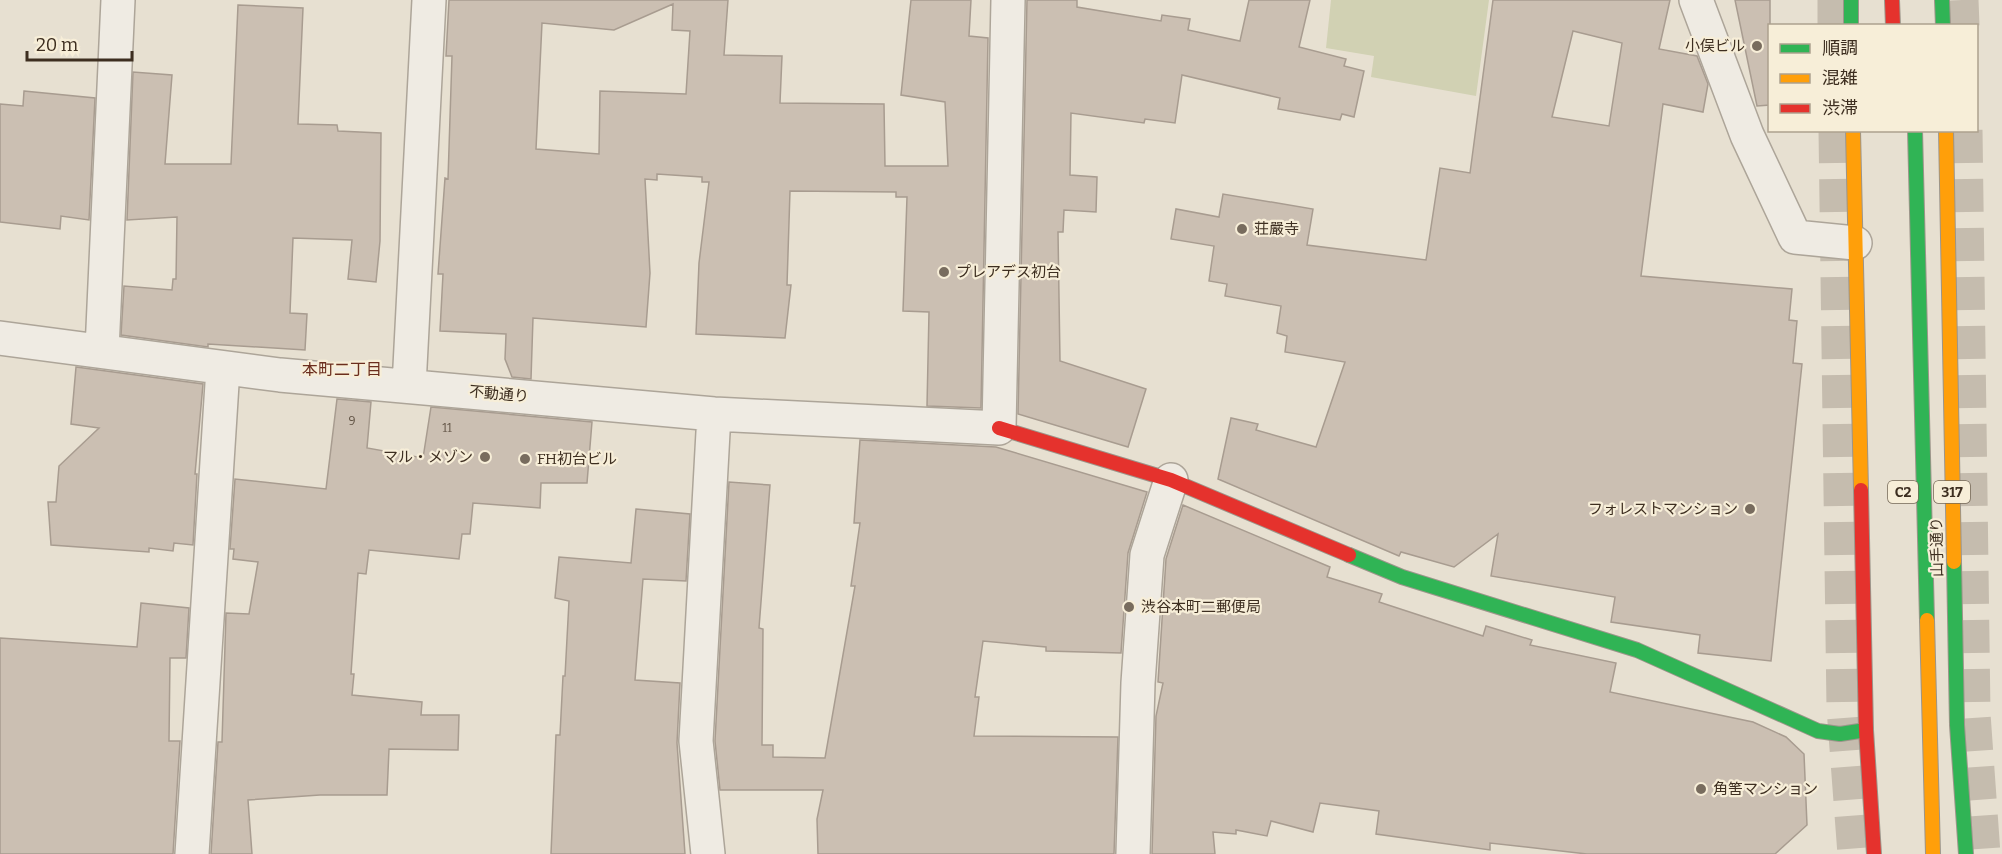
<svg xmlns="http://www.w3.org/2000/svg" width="2002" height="854" font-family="Bitter,'Noto Sans JP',serif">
<rect width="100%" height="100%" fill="#e7e0d1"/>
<!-- cemetery -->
<path fill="#d1d1b3" d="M 1331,0 L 1489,0 L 1476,96 L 1371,77 L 1374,56 L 1326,48 Z"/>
<!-- building -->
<path fill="#cbbfb2" stroke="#a89c90" stroke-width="1.5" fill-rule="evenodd" d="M 449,0 L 728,0 L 724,55 L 782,56 L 780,103 L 884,104 L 885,166 L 948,166 L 945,102 L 901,95 L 911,0 L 971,0 L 969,36 L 988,38 L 981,408 L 927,406 L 929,312 L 903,311 L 907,197 L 896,197 L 896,192 L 790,191 L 787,285 L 791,285 L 785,338 L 696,334 L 699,263 L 709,182 L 702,182 L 702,177 L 657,174 L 657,180 L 645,179 L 650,273 L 646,327 L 533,318 L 531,379 L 512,377 L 505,359 L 506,334 L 440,331 L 443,274 L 438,274 L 445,178 L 448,179 L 452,56 L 446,56 ZM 673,4 L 672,30 L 690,31 L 686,94 L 600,91 L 599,154 L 536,149 L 542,23 L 614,30 Z
M 1027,0 L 1077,0 L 1077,7 L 1161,21 L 1162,15 L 1190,19 L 1188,30 L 1240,41 L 1249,0 L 1310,0 L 1299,47 L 1346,59 L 1344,66 L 1364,71 L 1354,117 L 1342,114 L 1340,120 L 1278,109 L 1280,98 L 1182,75 L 1175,123 L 1145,119 L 1144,123 L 1071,113 L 1070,175 L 1097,177 L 1096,212 L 1064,210 L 1063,232 L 1058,232 L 1060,361 L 1146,389 L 1128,447 L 1018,414 Z
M 1493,0 L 1670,0 L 1659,49 L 1697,56 L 1708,84 L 1703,112 L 1663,104 L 1641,276 L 1792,289 L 1789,320 L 1797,321 L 1793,363 L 1802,364 L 1771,661 L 1698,653 L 1700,635 L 1611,622 L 1615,597 L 1491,576 L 1498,534 L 1454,567 L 1401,552 L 1399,556 L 1218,479 L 1231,418 L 1258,424 L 1256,430 L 1316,447 L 1345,362 L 1285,352 L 1287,336 L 1277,333 L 1281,306 L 1225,296 L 1227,284 L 1209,281 L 1214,246 L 1171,239 L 1176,209 L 1219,217 L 1223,194 L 1313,209 L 1307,245 L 1426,260 L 1440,168 L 1470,173 ZM 1573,31 L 1622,43 L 1609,126 L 1552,117 Z
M 1735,0 L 1770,0 L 1770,105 L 1757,106 Z
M 238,5 L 303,8 L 298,124 L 337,125 L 338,131 L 381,133 L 380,241 L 376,282 L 348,279 L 352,240 L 293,238 L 290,313 L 307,314 L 305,350 L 208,344 L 208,347 L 121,335 L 124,286 L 172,290 L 173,279 L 176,279 L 177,217 L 127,220 L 133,72 L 172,75 L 165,164 L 231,164 Z
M 24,91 L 95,98 L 89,220 L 61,216 L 60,229 L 0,222 L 0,104 L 23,106 Z
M 76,367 L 203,384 L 195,474 L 197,474 L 193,545 L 174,543 L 173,551 L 149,548 L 149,552 L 51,545 L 48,502 L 56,502 L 59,466 L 99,428 L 71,424 Z
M 337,399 L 371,402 L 367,448 L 423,458 L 431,407 L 592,422 L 587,483 L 541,483 L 540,508 L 473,503 L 470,534 L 462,534 L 459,559 L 369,550 L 366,574 L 358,573 L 351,674 L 354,674 L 352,695 L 422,702 L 421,715 L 459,715 L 458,750 L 389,749 L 387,795 L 320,795 L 248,800 L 252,854 L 211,854 L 218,742 L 222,742 L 226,613 L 249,614 L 258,562 L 233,559 L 234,549 L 230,549 L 235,479 L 326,489 Z
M 860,440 L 996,447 L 1147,492 L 1128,553 L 1121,653 L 1046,651 L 1046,647 L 983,641 L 975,697 L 979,697 L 974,736 L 1118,737 L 1114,854 L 818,854 L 817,819 L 823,790 L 720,790 L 715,741 L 729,482 L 770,485 L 759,628 L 763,629 L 762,745 L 773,745 L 773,757 L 825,758 L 855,586 L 851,586 L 860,523 L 854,523 Z
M 1183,505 L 1330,567 L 1327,577 L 1382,594 L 1379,602 L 1483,636 L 1486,626 L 1532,640 L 1530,645 L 1616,663 L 1610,692 L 1753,722 L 1786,737 L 1804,754 L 1807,825 L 1775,854 L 1587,854 L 1490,843 L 1490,850 L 1376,834 L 1379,811 L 1320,803 L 1313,832 L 1271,821 L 1267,836 L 1236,830 L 1236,834 L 1213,832 L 1215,854 L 1152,854 L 1156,716 L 1163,683 L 1158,682 L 1166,559 Z
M 636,509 L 690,514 L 686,581 L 643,579 L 635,680 L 680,683 L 677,743 L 685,854 L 551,854 L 556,735 L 560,735 L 563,676 L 565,676 L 569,601 L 555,598 L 559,557 L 631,563 Z
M 141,603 L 189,608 L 186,658 L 170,658 L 169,741 L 180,741 L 173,854 L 0,854 L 0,638 L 137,647 Z"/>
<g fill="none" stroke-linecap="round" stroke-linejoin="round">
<!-- highway-tunnel -->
<path stroke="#c5bcae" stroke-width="33" stroke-dasharray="33 16" stroke-linecap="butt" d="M 1834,0 L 1834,26
M 1962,0 L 1963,26
M 1835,130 L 1843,708 L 1854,854
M 1966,130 L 1974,714 L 1984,854"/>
<defs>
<path id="street" d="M 1696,0 L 1747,135 L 1795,237 L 1855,243
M 0,338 L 280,375 L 714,414 L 999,428 L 1008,0
M 102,350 L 118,0
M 409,386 L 429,0
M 192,854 L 223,368
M 708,854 L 696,741 L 714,414
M 1133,854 L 1138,683 L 1147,555 L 1171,480"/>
<path id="fast" d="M 1851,0 L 1851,26
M 1942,0 L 1943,26
M 1915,130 L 1927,620
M 1349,555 L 1402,577 L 1637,650 L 1818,731 L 1840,734 L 1866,730
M 1954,562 L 1957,725 L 1966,854"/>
<path id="slow" d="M 1853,130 L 1861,490
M 1946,130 L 1954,562
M 1927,620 L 1933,854"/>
<path id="jam" d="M 1892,0 L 1893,26
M 999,428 L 1171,480 L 1349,555
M 1861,490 L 1866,730 L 1874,854"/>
</defs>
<!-- street casing -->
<use href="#street" stroke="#ada599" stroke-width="36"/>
<!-- fast casing -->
<use href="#fast" stroke="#9c958a" stroke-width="16"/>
<!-- slow casing -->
<use href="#slow" stroke="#9c958a" stroke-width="16"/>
<!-- jam casing -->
<use href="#jam" stroke="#9c958a" stroke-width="16"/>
<!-- street -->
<use href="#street" stroke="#efebe3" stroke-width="33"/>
<!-- fast -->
<use href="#fast" stroke="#30b455" stroke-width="14"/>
<!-- slow -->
<use href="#slow" stroke="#ff9f0a" stroke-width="14"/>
<!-- jam -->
<use href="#jam" stroke="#e5322d" stroke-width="14"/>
</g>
<!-- markers -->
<g fill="#786c5e" stroke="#f7eed8" stroke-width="2">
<circle cx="1757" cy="46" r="6"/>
<circle cx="1242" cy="229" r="6"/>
<circle cx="944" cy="272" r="6"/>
<circle cx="485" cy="457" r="6"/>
<circle cx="525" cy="459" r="6"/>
<circle cx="1750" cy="509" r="6"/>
<circle cx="1129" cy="607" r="6"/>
<circle cx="1701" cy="789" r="6"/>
</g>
<g text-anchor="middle" stroke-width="4.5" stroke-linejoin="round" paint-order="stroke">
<!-- number labels -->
<g font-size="12" fill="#605244">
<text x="352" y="425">9</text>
<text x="447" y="432">11</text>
</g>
<!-- shield labels -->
<g fill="#f7eed8" stroke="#756857" stroke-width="1.5">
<rect x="1888" y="481" width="30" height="22" rx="4.5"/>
<rect x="1934" y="481" width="36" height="22" rx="4.5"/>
</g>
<g font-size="14" font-weight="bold" fill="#3d2e20">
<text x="1903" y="497">C2</text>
<text x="1952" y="497">317</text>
</g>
<!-- poi labels -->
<g font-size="15" fill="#3d2e20" stroke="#f7eed8" text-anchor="start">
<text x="1745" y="51" text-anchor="end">小俣ビル</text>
<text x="1254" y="234">荘嚴寺</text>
<text x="956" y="277">プレアデス初台</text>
<text x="473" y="462" text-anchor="end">マル・メゾン</text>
<text x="537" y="464">FH初台ビル</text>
<text x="1738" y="514" text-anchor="end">フォレストマンション</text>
<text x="1141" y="612">渋谷本町二郵便局</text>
<text x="1713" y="794">角筈マンション</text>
</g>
<!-- street labels -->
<g font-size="15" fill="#3d2e20" stroke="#f7eed8">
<text transform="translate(499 394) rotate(5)" y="5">不動通り</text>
<text transform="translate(1937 547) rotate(-91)" y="5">山手通り</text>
</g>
<!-- neighbourhood labels -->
<g font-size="16" fill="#6b2e1e" stroke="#f7eed8">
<text x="342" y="375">本町二丁目</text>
</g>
</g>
<!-- legend -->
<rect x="1768" y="24" width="210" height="108" fill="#f7eed8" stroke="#ada18e" stroke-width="1.5"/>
<rect x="1780" y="44" width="30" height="9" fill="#30b455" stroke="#ada18e" stroke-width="1.5"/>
<text x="1822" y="54" font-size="18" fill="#3d2e20">順調</text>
<rect x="1780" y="74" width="30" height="9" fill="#ff9f0a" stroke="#ada18e" stroke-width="1.5"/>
<text x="1822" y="84" font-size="18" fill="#3d2e20">混雑</text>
<rect x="1780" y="104" width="30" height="9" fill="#e5322d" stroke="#ada18e" stroke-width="1.5"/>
<text x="1822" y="114" font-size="18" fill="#3d2e20">渋滞</text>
<!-- scale -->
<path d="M27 51v9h105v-9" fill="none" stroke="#3d2e20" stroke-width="3"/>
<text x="36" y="51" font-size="18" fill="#3d2e20" stroke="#f7eed8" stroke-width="4.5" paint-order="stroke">20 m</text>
</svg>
